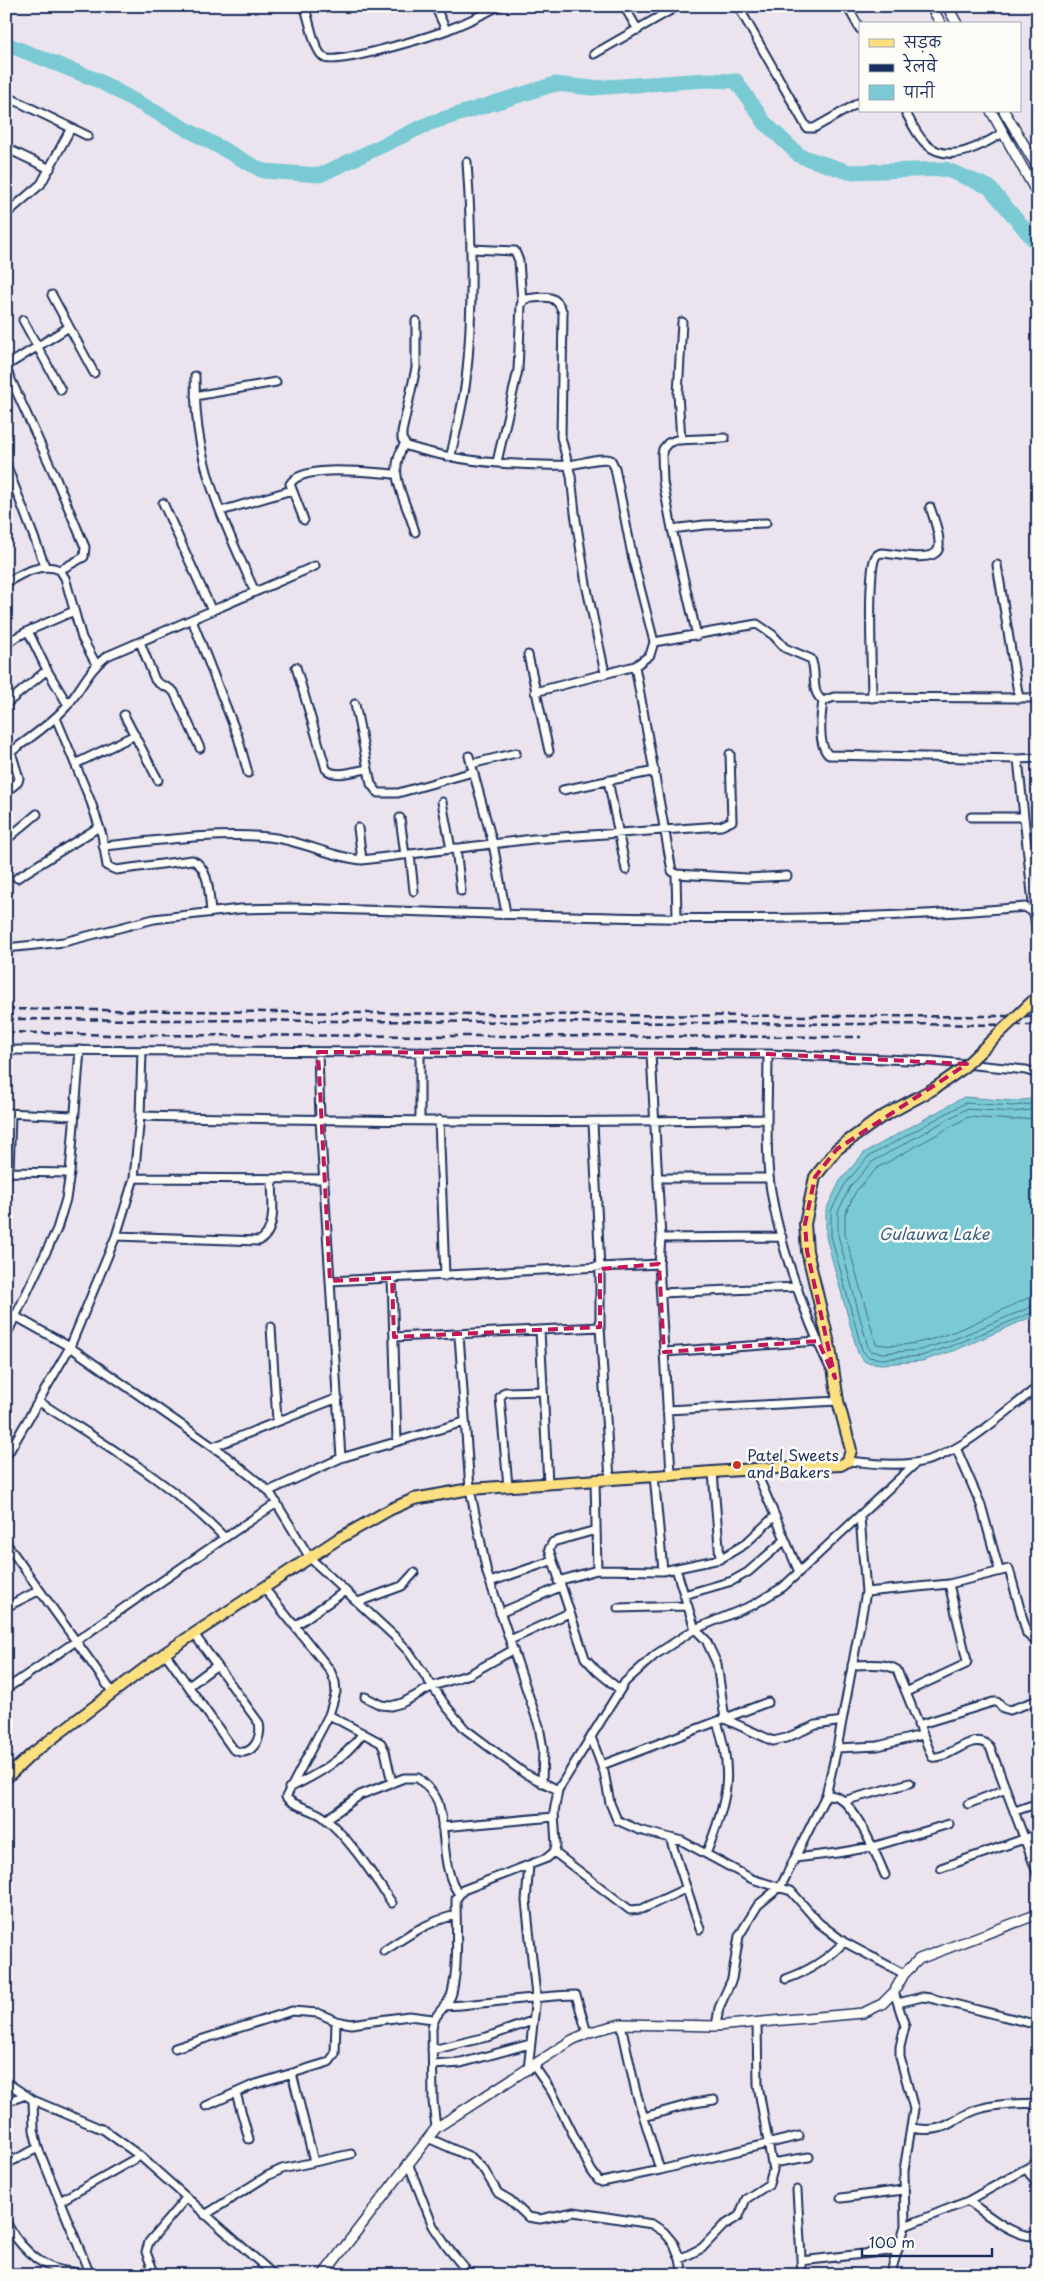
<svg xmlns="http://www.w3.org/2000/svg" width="1044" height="2281" font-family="'Playpen Sans','Playpen Sans Deva',sans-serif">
<rect width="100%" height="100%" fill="#ebe4ee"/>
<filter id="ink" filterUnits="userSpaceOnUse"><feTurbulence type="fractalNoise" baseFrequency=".02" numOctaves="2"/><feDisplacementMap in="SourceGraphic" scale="10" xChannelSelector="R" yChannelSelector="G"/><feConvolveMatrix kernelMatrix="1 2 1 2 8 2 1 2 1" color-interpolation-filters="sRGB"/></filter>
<g filter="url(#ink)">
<!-- water -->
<path fill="#7acad4" stroke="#548ca5" d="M 964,1097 L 1014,1101 L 1038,1098 L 1038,1314 L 956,1350 L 922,1361 L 882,1364 L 865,1362 L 858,1353 L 826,1237 L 826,1210 L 840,1181 L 864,1153 Z"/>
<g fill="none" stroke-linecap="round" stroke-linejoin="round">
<!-- shore -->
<path stroke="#416d8d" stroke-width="1" d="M 1038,1103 L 1013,1106 L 965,1103 L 868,1157 L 845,1184 L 831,1211 L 831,1236 L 862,1350 L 868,1357 L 882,1359 L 921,1356 L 954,1345 L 1038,1310
M 1038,1109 L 1013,1112 L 966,1109 L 872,1162 L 850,1187 L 838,1212 L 838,1235 L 868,1347 L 871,1351 L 882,1353 L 920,1350 L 952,1340 L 1038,1304
M 1038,1117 L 1013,1120 L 968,1117 L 877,1168 L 856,1191 L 845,1214 L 845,1234 L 876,1344 C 925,1353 985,1317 1028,1298 L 1038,1296"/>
<!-- river -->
<path stroke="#7acad4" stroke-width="15" d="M 6,44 L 97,80 L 263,171 L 320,175 L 430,123 L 555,84 L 592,88 L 706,80 L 736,81 L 765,123 L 800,156 L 849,172 L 945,169 L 989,187 L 1038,245"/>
<defs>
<path id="minor" d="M 304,6 C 310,19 313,51 325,58 C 337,65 431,36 447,30 C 465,23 482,15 499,6
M 435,6 L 446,30
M 624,6 L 638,30
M 738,6 L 807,128 L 814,128 L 860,102
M 847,6 L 860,29
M 594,54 L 678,6
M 6,96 L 88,136
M 905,111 C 911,122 917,136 926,144 C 949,165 981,146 1003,133
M 6,148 L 50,169
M 6,214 L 41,184 L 71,128
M 472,249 L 515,251 L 519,261 L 522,302
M 52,295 L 94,373
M 23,320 L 61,390
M 416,321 L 416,368 L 402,432 L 402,439 L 407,446 C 457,462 513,466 566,465 C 580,465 598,456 611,460 L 615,468 L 633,560 L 654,642 L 757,624 L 773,635 L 785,648 L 811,659 C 818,673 809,691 823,701
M 6,366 L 69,327
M 6,369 L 54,474 L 85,547 L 84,557 L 60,570
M 195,376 C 195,398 196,420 200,441 C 209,494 234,544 255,592
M 195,396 L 276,382
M 681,440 L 678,394 L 682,322
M 405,443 C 385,474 406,499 415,532
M 451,455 C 456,431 463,405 466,380 C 474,308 472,235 467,162
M 497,462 L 518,370 L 521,305 L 525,299 C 544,297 556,292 563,313 L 561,437 L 571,476 L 575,513 L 586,584 L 605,673
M 6,464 L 45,566
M 163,503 L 212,611
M 221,511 L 292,490
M 304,520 L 290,484 C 302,463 374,473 395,474
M 672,529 L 704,525 L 766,523
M 997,565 L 1019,699
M 6,583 C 22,573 42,562 60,570 L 65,578 L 82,638 L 96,664
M 192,620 L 238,737 L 248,773
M 28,631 L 47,670 L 68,705
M 697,636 L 672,529 L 663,482 L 662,454 L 663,449 L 668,443 L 676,440 L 725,438
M 140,642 L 155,680 C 160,686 168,686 174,692 L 200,748
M 6,643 L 28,631 L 74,611
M 528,655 L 549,751
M 635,666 L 672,871 L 676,874 L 747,878 L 787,876
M 296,667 L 326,769 C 335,779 357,770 368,769
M 535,692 L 635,666 L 650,655 L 654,642
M 872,698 C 872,673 867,574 875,558 C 877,554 878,554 881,553 C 893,553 938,565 939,546 C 940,534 934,519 930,507
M 6,704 L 47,670
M 355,704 L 371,784 L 378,793 L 398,793 L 473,772
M 124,715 L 158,780
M 56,718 L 91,802 L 102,835 L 107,866 L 116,870 L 192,860 C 210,867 209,896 211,912
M 6,756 C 26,740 49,726 66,707 C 81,690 88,670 107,656 L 315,566
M 469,756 L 493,844 L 506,913
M 1018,759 L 829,755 C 817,746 821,715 823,701 L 834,697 L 1038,698
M 75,764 L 135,735
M 471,764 L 516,753
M 608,780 L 626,870
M 563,790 L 655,771
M 6,792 L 18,782 L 19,778 L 11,752
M 442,802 L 451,849
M 971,817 L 1024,817
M 400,818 L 405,855
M 358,828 L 362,860
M 6,840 L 37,814
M 103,846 C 157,841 214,832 268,837 C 301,840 330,857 362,860 L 533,839 L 721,826 L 732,821 L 730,754
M 456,848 L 461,891
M 410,854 L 414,891
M 676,874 L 677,918
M 17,878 L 99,827
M 1034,913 L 1018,759 L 1038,758
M 6,948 L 64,942 L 154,919 L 240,909 L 292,908 C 536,914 782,929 1025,907 L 1034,913 L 1038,941
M 6,1050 L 768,1054 L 933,1061 L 1026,1070 L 1038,1074
M 318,1052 L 320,1120 L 341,1458
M 420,1052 L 420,1120
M 651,1054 L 661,1238 L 659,1264 L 671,1474
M 768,1054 C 768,1095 765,1136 769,1176 C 775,1233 805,1317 830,1368
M 6,1113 L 74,1116
M 140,1116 C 349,1121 558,1124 767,1119
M 439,1120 L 445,1276
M 593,1122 L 600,1269 L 600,1327 L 610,1479
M 7,1172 L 70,1173
M 134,1178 L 324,1179
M 658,1178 L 769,1178
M 6,1179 L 9,1172 L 11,1113
M 116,1236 L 259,1241 C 278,1231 272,1197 272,1179
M 661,1238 L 782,1237
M 392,1278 L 397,1441
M 330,1281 L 659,1264
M 661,1293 L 798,1287
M 6,1311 L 70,1347 L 226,1456 L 269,1491 L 310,1558 L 394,1636 L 409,1652 L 446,1706 L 465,1729 L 524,1773 L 558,1790
M 271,1327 L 277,1421
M 540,1330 L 548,1483
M 459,1335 L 470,1489 L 487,1573 L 539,1726 L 543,1749 L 542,1783
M 6,1336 L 57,1229 L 66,1199 L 70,1173 L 80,1050
M 394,1337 L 600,1327
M 664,1352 L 818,1341
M 38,1401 C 102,1443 171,1482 224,1537
M 667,1410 L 838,1401
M 213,1447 L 338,1398
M 956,1448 L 981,1505 L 999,1570
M 6,1457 L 70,1347 L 116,1236 L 134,1178 L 140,1116 L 142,1051
M 848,1461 C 870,1463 892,1466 914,1463 C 958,1458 1003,1413 1038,1387
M 755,1469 L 799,1572
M 713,1472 L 720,1559
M 654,1475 L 663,1571
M 595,1479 L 597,1570
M 508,1486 L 500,1397 L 505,1392 L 543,1391
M 269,1491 L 341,1458 L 464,1422
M 596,1530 L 553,1542 L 549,1549 L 585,1658 L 597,1671 L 619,1689
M 6,1543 L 113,1693
M 676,1569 L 695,1629 L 706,1640 L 717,1664 L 725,1719 L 773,1741 L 786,1738 L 816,1725 L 842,1721
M 558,1581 L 597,1570 L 663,1571 L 720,1559 L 745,1544 L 775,1516
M 490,1582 L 551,1561
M 264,1588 L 330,1670 L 335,1682 L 336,1692 L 329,1715 L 286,1797 C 291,1805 312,1809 322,1816 C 349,1837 373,1875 392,1903
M 866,1592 L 949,1584 L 1009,1569 L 1027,1634 L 1034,1640 L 1038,1639
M 684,1595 L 732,1581 L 748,1572 L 785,1540
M 358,1602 L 402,1586 L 414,1573
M 6,1607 L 38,1591
M 618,1608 L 688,1606
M 500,1613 L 560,1587
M 295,1626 L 345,1591
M 510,1640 L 569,1613
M 165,1653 L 233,1749 C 250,1760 263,1739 259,1723 L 194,1634
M 852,1665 C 867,1665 884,1662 897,1670 L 932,1757 C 950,1760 974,1729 990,1747 L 1038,1875
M 189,1686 L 217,1665
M 6,1689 C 97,1628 185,1563 277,1503
M 906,1692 L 966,1664 L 967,1661 L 949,1584
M 365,1697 L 381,1705 L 391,1706 L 402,1703 L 433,1686 L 470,1674 L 513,1650
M 329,1715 L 381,1743 L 385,1751 L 392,1783
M 918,1725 L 993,1702 L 997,1702 L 1003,1708 L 1010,1710 L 1038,1700
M 591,1737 L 604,1772 L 610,1803 L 617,1820 L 639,1830 L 682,1841 L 752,1879 L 791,1891 L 819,1923 L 844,1942 L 904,1974
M 837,1748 L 878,1746 L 922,1735
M 602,1765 L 768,1702
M 289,1788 C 319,1774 343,1760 363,1733
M 826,1795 C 832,1795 837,1796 841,1799 C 857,1811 877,1856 885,1875
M 843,1801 L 910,1783
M 968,1804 L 1006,1789
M 1015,1811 L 1038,1803
M 327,1819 L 360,1795 L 404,1778 L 418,1778 C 425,1784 434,1792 438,1802 C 447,1832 440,1868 459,1894
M 442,1827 L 554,1817
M 670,1838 L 700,1929
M 554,1852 L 630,1910 L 642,1909 L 687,1888
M 706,1854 C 726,1805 735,1774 717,1722
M 795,1858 L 837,1853 L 872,1847 L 949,1824
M 941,1868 L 1038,1834
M 384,1951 C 408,1935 427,1922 456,1915
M 786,1979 C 809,1971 827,1960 844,1942
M 898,2003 L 922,1997 L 930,1998 L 1038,2025
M 445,2006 C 490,2004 531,1996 576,1995 L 587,2033
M 621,2024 L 636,2092 L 660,2170
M 716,2026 L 719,2008 L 732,1979 L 739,1936 L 758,1905 L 781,1886 L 826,1795 L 837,1748 L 866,1592 L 860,1517
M 175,2048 L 292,2011 L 318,2013 L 336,2021 L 351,2024 L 409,2016 L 433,2019
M 432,2050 L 487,2037 L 532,2021
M 433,2065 L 461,2063 L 530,2044
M 534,2066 L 552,2092 L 591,2170 L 598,2180 L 602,2182 L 660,2170 L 799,2136
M 528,2070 L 536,1996 L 526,1901 L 529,1865
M 292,2073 L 314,2162
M 6,2082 L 33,2100 L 104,2130 L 140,2156 L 274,2275
M 236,2093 L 249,2139
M 33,2100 L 34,2130 L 38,2148 L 89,2272
M 6,2102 L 26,2095
M 206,2106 L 253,2085 L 329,2062 L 335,2054 L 336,2021
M 644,2117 L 694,2103 L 714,2100
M 436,2128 L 433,2101 L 432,2029 C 434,2011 448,2008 452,1993 C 459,1963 456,1929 456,1899 L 463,1890 L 547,1858 L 554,1852 L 556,1845 L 554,1812 L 558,1790 L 625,1682 L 655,1655 L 695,1629 L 753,1605 L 783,1587 L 916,1463
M 911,2128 C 952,2135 950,2116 983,2108 C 1001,2103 1020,2104 1038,2103
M 428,2138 L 471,2157 L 484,2170 L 498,2193 L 510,2200 L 528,2217 L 540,2219 L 574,2212 L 652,2224 L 664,2232 L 674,2244 L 680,2259 L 683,2275
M 408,2163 L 433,2226 L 447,2247 L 470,2275
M 772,2163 L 809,2157
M 6,2164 L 38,2148
M 1026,2169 L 1038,2185
M 797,2190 L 802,2275
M 841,2198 L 903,2190
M 60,2201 L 140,2156
M 968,2201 C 986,2213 1017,2241 1038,2235
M 205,2215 L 267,2176 L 282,2169 L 351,2154
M 6,2222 C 16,2242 38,2266 60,2270 C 80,2275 102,2273 123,2275
M 905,2226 L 968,2201 L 1038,2162
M 680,2259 L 702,2248 L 723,2226 L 739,2216 L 746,2199 L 769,2184 L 773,2170 L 758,2085 L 757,2023
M 801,2261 L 898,2250
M 155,2275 L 146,2252 L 149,2242 L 186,2198
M 890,2275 L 905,2226 L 904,2170 L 914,2109 L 900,2057 L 900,2047 L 905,2026 L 894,1992"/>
<path id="tertiary" d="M 931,6 L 941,24
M 947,6 L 957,24
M 991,111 L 1038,195
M 1004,111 L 1038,168
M 323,2275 L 436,2128 L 572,2040 L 590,2032 L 621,2024 L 716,2026 L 863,2013 L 882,2004 L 894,1992 L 904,1974 L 919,1959 L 1038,1914"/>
<path id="primary" d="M 6,1778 L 33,1753 L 165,1653 L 338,1539 L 391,1509 L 414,1499 L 470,1489 L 755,1469 L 841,1465 L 848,1461 L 851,1450 L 838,1401 L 830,1348 L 807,1251 L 805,1224 L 815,1177 L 837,1149 L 880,1118"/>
</defs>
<!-- minor casing -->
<use href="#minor" stroke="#1b2f5e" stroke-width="11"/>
<!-- tertiary casing -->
<use href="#tertiary" stroke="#1b2f5e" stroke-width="12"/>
<!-- primary casing -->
<use href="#primary" stroke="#1b2f5e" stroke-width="14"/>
<!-- minor -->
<use href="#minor" stroke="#fdfcf7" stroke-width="7"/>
<!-- tertiary -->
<use href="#tertiary" stroke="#fdfcf7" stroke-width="9"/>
<!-- primary -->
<use href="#primary" stroke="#fce080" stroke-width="10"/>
<!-- rail -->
<path stroke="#1b2f5e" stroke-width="2.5" stroke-dasharray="8 4" stroke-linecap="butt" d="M 6,1009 C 350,1013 694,1017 1038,1016
M 6,1019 L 1038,1025
M 6,1032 L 114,1035 L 861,1037"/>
<defs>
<path id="primary-bridge" d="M 880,1118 L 935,1088 L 962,1069 L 1038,996"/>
</defs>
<!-- primary-bridge casing -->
<use href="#primary-bridge" stroke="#1b2f5e" stroke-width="14" stroke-linecap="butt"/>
<!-- primary-bridge -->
<use href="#primary-bridge" stroke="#fce080" stroke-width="10"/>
</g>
</g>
<!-- marked area -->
<path fill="none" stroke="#c2185b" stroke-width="4" stroke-dasharray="10 6" stroke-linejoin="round" d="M 318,1052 L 768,1054 L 967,1064 L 837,1149 L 815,1177 L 805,1224 L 807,1251 L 835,1378 L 818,1341 L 664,1352 L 659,1264 L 600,1269 L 600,1327 L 394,1337 L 392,1278 L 330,1281 Z"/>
<!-- markers -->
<circle fill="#c8321e" stroke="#fdfcf7" stroke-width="2" cx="737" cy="1465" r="5"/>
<g text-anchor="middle" stroke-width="5" stroke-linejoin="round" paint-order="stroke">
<!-- poi labels -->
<g font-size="15" fill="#1b2f5e" stroke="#fdfcf7" text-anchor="start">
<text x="747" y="1461">Patel Sweets<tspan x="747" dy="17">and Bakers</tspan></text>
</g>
<!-- water labels -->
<g font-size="16" font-style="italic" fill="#385e81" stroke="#fdfcf7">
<text x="934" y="1240">Gulauwa Lake</text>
</g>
</g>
<!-- margin -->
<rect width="1044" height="2281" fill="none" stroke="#fdfcf7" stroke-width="25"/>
<rect x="12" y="12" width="1019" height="2256" fill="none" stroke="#1b2f5e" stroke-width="2" filter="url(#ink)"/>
<!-- legend -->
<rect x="859" y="22" width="162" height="90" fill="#fdfcf7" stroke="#a3aaba"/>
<rect x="869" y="39" width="25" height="8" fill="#fce080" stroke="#a3aaba"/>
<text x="904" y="48" font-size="15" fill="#1b2f5e">सड़क</text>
<rect x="869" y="64" width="25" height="8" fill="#1b2f5e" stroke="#a3aaba"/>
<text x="904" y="72" font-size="15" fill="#1b2f5e">रेलवे</text>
<rect x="869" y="85" width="25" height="15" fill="#7acad4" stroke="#a3aaba"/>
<text x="904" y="98" font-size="15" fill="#1b2f5e">पानी</text>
<!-- scale -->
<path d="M862 2248v8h130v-8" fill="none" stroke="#1b2f5e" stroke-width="2.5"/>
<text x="869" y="2248" font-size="15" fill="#1b2f5e" stroke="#fdfcf7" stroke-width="4" paint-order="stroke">100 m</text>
</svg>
